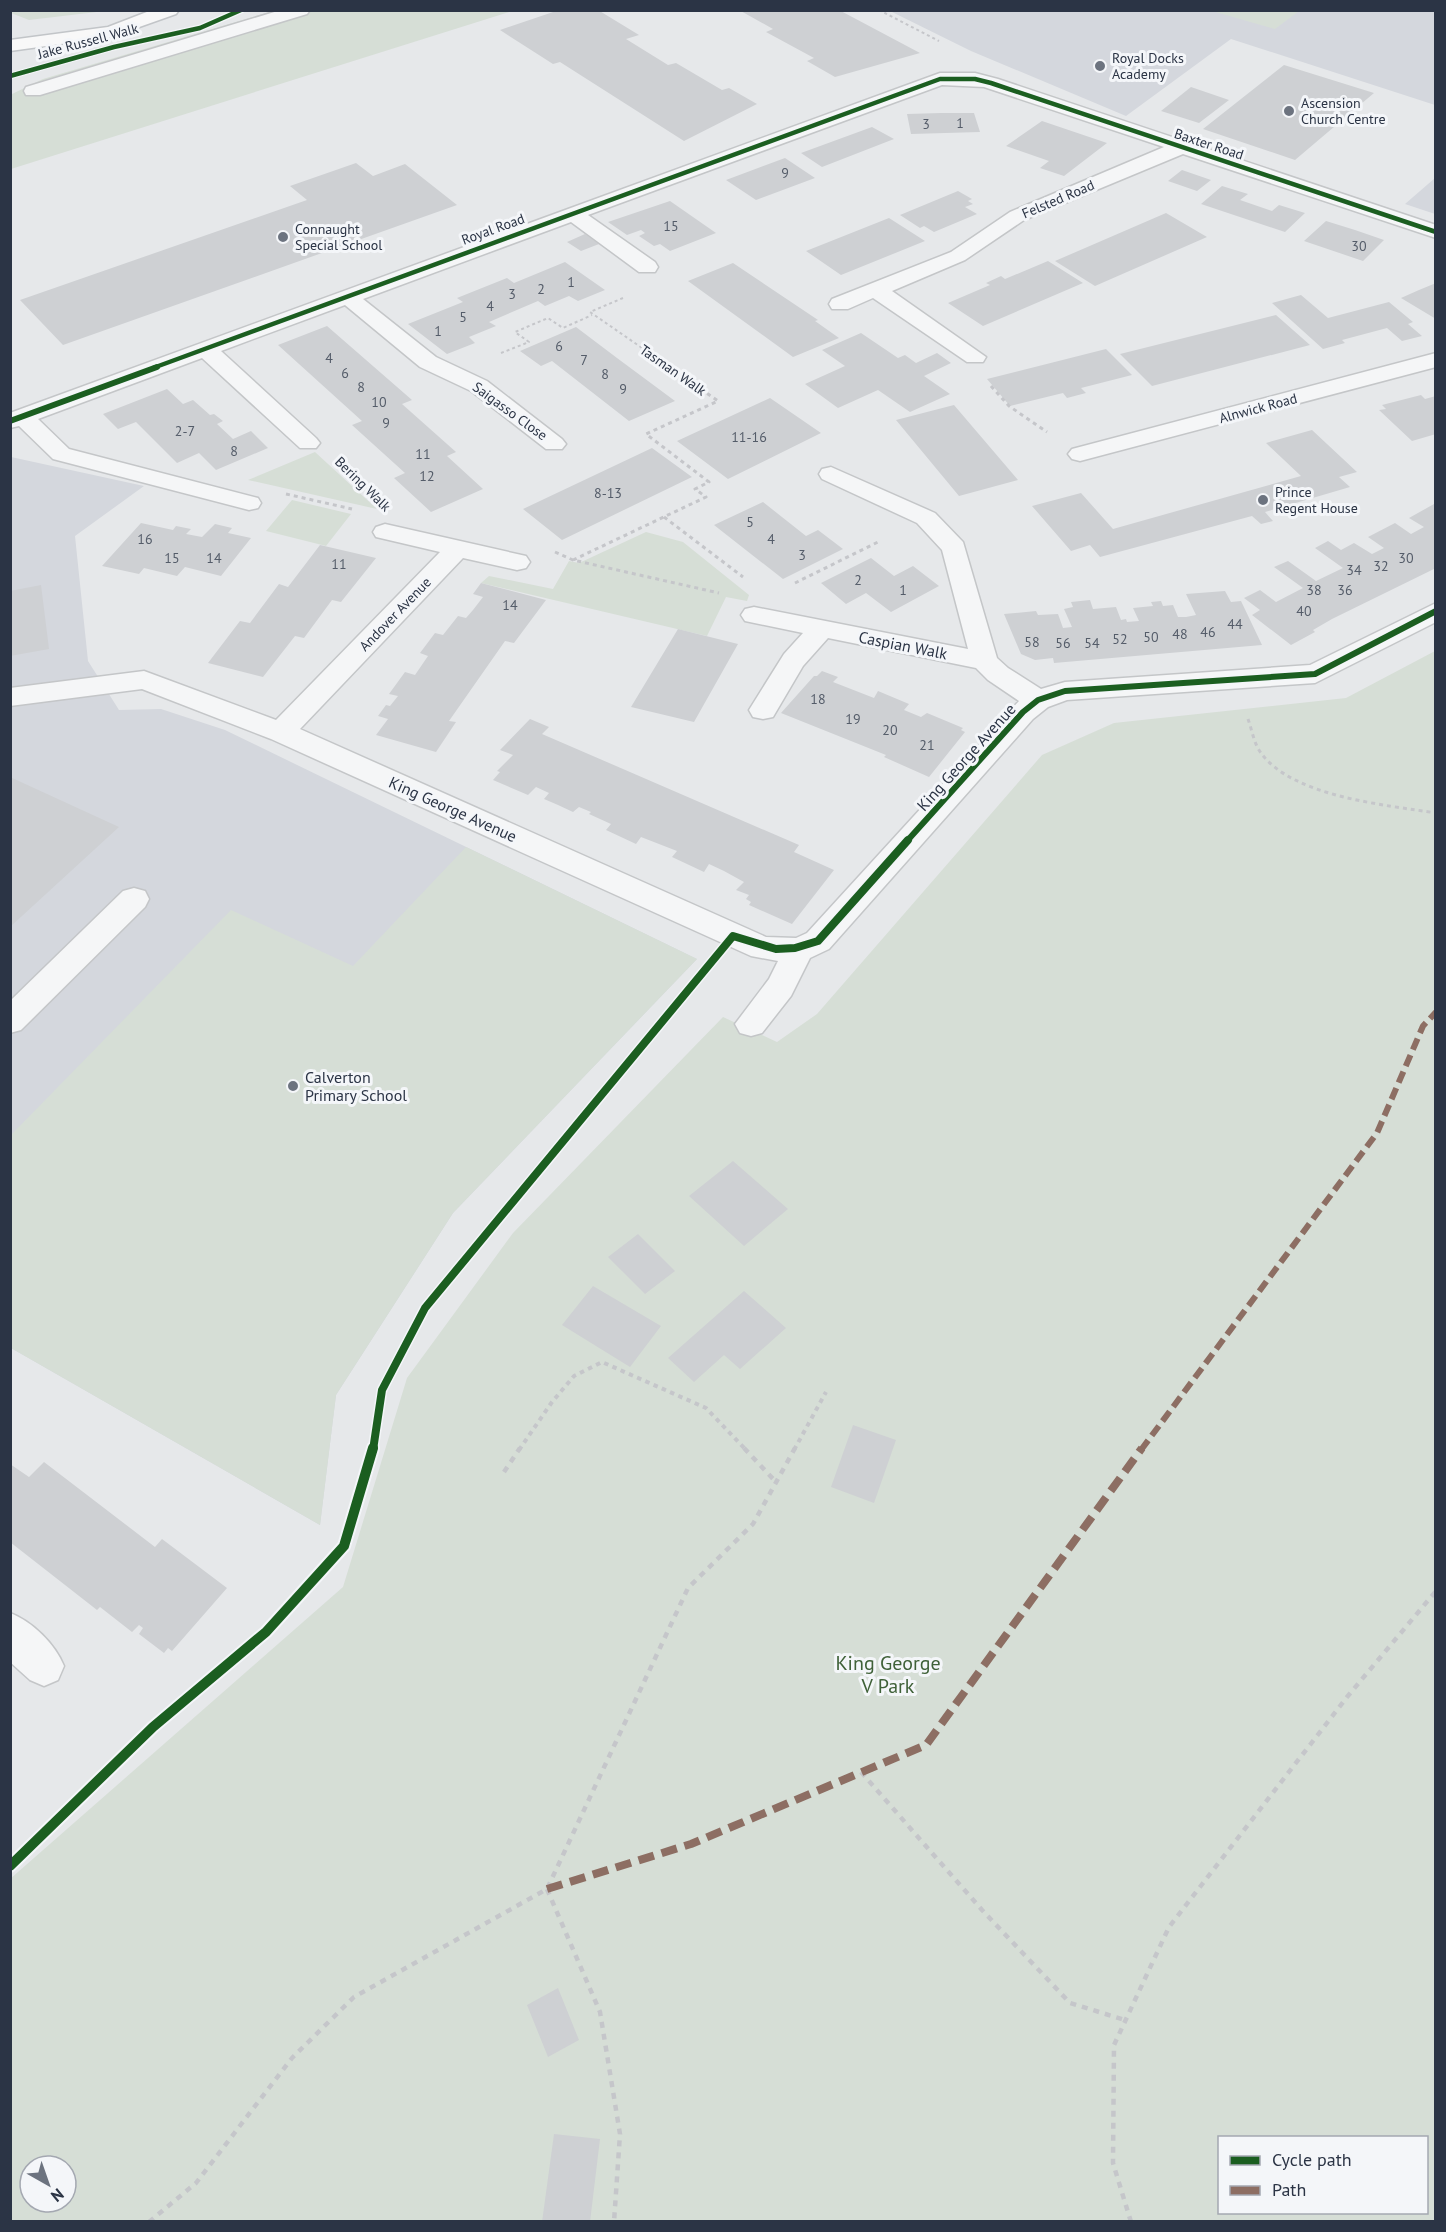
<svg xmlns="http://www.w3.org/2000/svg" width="1446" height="2232" font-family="'PT Sans',sans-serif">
<rect width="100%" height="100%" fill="#e6e8ea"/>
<!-- built -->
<path fill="#d4d7dd" d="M 890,11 L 1435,11 L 1435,105 L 1231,39 L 1126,116 L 971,51 Z
M 1435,178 L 1435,214 L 1405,204 Z
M 11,457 L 144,486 L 75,536 L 88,661 L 119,710 L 161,709 L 225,730 L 697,959 L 453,1213 L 336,1395 L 320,1525 L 11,1348 Z"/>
<!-- green -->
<path fill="#d6ded6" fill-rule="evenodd" d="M 11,10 L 105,10 L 105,11 L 29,20 L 11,13 Z
M 273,11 L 512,11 L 11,169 L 10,95 L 43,79 Z
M 1212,11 L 1299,10 L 1299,11 L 1275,29 Z
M 315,452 L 377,509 L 248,480 Z
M 292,500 L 351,514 L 326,546 L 266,531 Z
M 646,532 L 683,542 L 749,595 L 747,601 L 726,597 L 707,636 L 481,583 L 489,576 L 553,589 L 569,561 L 579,563 Z
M 1435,651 L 1435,2221 L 11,2221 L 10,1879 L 343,1587 L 407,1378 L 513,1233 L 723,1017 L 777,1042 L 817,1014 L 1042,755 L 1114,723 L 1346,698 ZM 1220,2138 L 1426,2138 L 1426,2212 L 1220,2212 ZM 30,2166 L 66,2166 L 66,2202 L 30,2202 Z
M 466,847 L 697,959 L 453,1213 L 336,1395 L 320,1525 L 11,1348 L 11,1135 L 231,910 L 353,966 Z"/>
<!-- building -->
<path fill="#ced0d3" d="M 559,10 L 598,10 L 639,35 L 626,39 L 668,65 L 676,63 L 722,90 L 729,88 L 757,104 L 684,141 L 560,62 L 553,64 L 500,30 Z
M 739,10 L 839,10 L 920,53 L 835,77 L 807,61 L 814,58 L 766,32 L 773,29 Z
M 1284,65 L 1374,93 L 1295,160 L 1203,129 Z
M 1191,87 L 1229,100 L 1199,123 L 1161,111 Z
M 941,113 L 974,113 L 980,132 L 911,134 L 907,114 Z
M 1042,121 L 1107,143 L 1064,176 L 1040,168 L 1049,161 L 1006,146 Z
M 872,127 L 894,139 L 822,167 L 801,153 Z
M 785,158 L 815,178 L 756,200 L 726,180 Z
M 356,163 L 373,176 L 405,164 L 457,205 L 63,345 L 20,300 L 307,200 L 290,186 Z
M 1182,170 L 1211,180 L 1197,191 L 1168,181 Z
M 1222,186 L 1248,194 L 1240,200 L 1272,211 L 1279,205 L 1305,213 L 1285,232 L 1201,204 Z
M 958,191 L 972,199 L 968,201 L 973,204 L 965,207 L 977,214 L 934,232 L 924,226 L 920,228 L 900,215 Z
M 670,201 L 716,233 L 670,251 L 660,244 L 654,246 L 639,236 L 645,233 L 641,230 L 627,235 L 608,222 Z
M 1166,213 L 1207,237 L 1095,286 L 1055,261 Z
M 889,218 L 925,241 L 841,275 L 806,251 Z
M 1326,221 L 1355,230 L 1384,240 L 1363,261 L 1304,241 Z
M 585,234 L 599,244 L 581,251 L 567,242 Z
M 1048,261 L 1083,283 L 983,326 L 948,303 L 990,285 L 986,283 L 1001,276 L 1005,279 Z
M 565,262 L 605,290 L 578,301 L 569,296 L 545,306 L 538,301 L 489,322 L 496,326 L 469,337 L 475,343 L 447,354 L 408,324 L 463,302 L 457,298 L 507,278 L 514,283 Z
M 733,263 L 818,320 L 815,321 L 839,338 L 793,357 L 688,281 Z
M 1436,283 L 1436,319 L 1401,298 L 1419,290 Z
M 1301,295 L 1328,318 L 1389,302 L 1413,322 L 1408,324 L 1422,336 L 1402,341 L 1387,328 L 1342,340 L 1345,343 L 1323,349 L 1272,303 Z
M 1276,315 L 1310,345 L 1152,386 L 1120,354 Z
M 327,326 L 412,400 L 402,404 L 456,452 L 447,456 L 483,489 L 431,512 L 394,478 L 405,473 L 352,425 L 362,421 L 278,345 Z
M 576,327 L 617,358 L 675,401 L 629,421 L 552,361 L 541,366 L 520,351 Z
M 861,333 L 898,358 L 905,355 L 916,363 L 937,353 L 951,363 L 924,376 L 950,394 L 910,412 L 878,390 L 838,408 L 805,384 L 845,366 L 822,350 Z
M 1106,349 L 1132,375 L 1081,388 L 1086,393 L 1067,398 L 1063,393 L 1010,406 L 987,379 Z
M 167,389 L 183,404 L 193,400 L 210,415 L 214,414 L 223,421 L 217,424 L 233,439 L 251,431 L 268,448 L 216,470 L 199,453 L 177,463 L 136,422 L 118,429 L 103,414 Z
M 1421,395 L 1425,399 L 1436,396 L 1436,434 L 1412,441 L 1379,410 L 1386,409 L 1382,405 Z
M 770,398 L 821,433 L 728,479 L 677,441 Z
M 954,405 L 1018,480 L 959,496 L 896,420 Z
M 1312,430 L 1357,472 L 1339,477 L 1350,487 L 1265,512 L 1273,521 L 1261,524 L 1252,516 L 1100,557 L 1090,545 L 1071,551 L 1032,506 L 1081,493 L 1113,529 L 1301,476 L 1266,443 Z
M 652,448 L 692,477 L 562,540 L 523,509 Z
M 763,502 L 806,536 L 818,530 L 843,549 L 783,579 L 714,525 Z
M 1434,504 L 1436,568 L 1332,619 L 1313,630 L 1315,632 L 1291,645 L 1252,615 L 1260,610 L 1244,598 L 1260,590 L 1276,602 L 1303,588 L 1274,567 L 1288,561 L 1316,581 L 1343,568 L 1315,548 L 1328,541 L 1341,550 L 1354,543 L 1372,554 L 1384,548 L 1368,537 L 1395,523 L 1411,534 L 1424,527 L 1409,518 Z
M 141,523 L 173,530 L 176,526 L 191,529 L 186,534 L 202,537 L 215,524 L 232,528 L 228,533 L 251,538 L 221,576 L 185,567 L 177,576 L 144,568 L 139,574 L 102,566 Z
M 320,545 L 376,558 L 341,602 L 332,600 L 304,638 L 295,636 L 263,677 L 208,663 L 240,621 L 250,623 L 279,584 L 288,587 Z
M 871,558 L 894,576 L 913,566 L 939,586 L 891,612 L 866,593 L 846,604 L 821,583 Z
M 481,583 L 546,600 L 514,643 L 505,641 L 449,721 L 456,722 L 436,752 L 376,735 L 388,719 L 378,716 L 386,705 L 390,706 L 398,696 L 389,694 L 405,672 L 415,675 L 428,656 L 420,653 L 435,633 L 443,635 L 458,616 L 466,618 L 473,610 L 483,597 L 473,594 Z
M 41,585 L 49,649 L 10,656 L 10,591 Z
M 1225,591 L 1231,602 L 1241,601 L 1262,645 L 1054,663 L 1053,658 L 1035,660 L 1021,654 L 1004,614 L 1036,611 L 1038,615 L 1058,614 L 1063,628 L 1072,627 L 1064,609 L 1073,607 L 1071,602 L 1090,600 L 1093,609 L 1116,607 L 1121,620 L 1126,619 L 1127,622 L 1139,621 L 1133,608 L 1153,606 L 1151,602 L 1161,601 L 1163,606 L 1173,605 L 1178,617 L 1186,617 L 1196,615 L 1186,594 Z
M 678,629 L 738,644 L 694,722 L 631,707 Z
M 822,671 L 838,677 L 833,682 L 874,698 L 878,691 L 909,704 L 904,710 L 921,717 L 927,713 L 963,728 L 961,730 L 965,732 L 929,777 L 884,757 L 886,755 L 781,713 L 814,676 L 817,676 Z
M 530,719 L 549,727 L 542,734 L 799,845 L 794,852 L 834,870 L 792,924 L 749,905 L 751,902 L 746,899 L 749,895 L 736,890 L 744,882 L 724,871 L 709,864 L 704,872 L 672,857 L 677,851 L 641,837 L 636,844 L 606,830 L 611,824 L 589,814 L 591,812 L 579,807 L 573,812 L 558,805 L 544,799 L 549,793 L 536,787 L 528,795 L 493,780 L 500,772 L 497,771 L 513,755 L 500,750 Z
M 10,777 L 119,827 L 10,927 Z
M 733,1161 L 788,1209 L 744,1246 L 689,1196 Z
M 638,1234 L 675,1271 L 645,1294 L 608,1257 Z
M 593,1286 L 661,1326 L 630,1367 L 562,1325 Z
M 744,1291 L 786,1328 L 740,1369 L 724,1355 L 694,1382 L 668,1358 Z
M 853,1425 L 896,1440 L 874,1503 L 831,1487 Z
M 44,1462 L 155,1547 L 162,1539 L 227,1588 L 172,1651 L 168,1648 L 164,1653 L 139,1634 L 143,1628 L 139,1625 L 132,1632 L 100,1607 L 97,1610 L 10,1542 L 10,1464 L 29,1477 Z
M 558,1988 L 579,2040 L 548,2057 L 527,2005 Z
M 554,2134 L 600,2139 L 590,2222 L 542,2222 Z"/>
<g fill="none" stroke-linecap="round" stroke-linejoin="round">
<defs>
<path id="minor" d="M 281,10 L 310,10 L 307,14 L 40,95 L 26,95 L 24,91 L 26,87 Z
M 940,73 L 975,73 L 998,79 L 1436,225 L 1436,238 L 1183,154 L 1024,220 L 965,260 L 892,291 L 986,357 L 983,362 L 967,362 L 873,298 L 848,309 L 832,309 L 829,304 L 832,299 L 951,252 L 1010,212 L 1164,147 L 984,87 L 942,85 L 588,215 L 655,262 L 658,267 L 655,272 L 639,272 L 571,222 L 363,299 L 436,357 L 487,381 L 562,439 L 566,444 L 562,449 L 546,449 L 471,391 L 420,367 L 345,305 L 221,351 L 316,438 L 320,443 L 316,448 L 300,448 L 202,358 L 38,419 L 69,449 L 258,498 L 261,503 L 258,508 L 249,510 L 53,459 L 19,426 L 10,428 L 10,413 Z
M 1436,353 L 1436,367 L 1080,461 L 1072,459 L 1068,454 L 1072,449 Z
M 831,467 L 935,513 L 963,542 L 997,658 L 1008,668 L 1041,689 L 1065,682 L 1310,665 L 1436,603 L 1436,622 L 1315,683 L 1067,700 L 1048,707 L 1033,719 L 829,949 L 810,958 L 791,996 L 762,1033 L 751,1036 L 740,1033 L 735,1024 L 769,979 L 778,961 L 751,956 L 271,739 L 142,689 L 10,706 L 10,688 L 144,671 L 276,720 L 440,552 L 376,537 L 373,532 L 376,527 L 385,524 L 526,556 L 530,562 L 526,568 L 517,570 L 463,558 L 300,729 L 766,937 L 796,938 L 807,933 L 1019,701 L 988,680 L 976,668 L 828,638 L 803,666 L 773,717 L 763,719 L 753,717 L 749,710 L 784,654 L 803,633 L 745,621 L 741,615 L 745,609 L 754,607 L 968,649 L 942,550 L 917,523 L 822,479 L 819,474 L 822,469 Z
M 134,888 L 145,891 L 149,899 L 145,907 L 21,1030 L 10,1033 L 10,1001 L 123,891 Z
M 10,1613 C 33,1622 55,1644 64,1666 L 58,1680 L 44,1686 L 30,1680 L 10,1662 Z"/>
<path id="major" d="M 152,10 L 179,10 L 176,14 L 111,37 L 10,51 L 10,40 L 108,27 Z"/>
</defs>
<!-- minor casing -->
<use href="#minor" stroke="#c4c6c8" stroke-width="3"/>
<!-- major casing -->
<use href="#major" stroke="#c2c5c8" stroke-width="3"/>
<!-- path-far3 -->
<path stroke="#c5c6ca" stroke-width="2" stroke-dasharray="3 3" stroke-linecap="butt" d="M 879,10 L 939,41
M 623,298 L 590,312 L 671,368
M 501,353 L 529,342 L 515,332 L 548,318 L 563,328 L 592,315"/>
<!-- path-far2 -->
<path stroke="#c5c6ca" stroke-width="3" stroke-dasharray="4 4" stroke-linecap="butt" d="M 991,386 L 1009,406 L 1047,432
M 343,465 L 374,495
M 286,494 L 352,509
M 664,517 L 743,577
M 555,552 L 573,560 L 719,593
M 573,560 L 706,497 L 695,489 L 709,482 L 646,434 L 718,401 L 669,367
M 795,583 L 880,541
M 1248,719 C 1252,730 1254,744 1261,753 C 1293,797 1386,805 1436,813"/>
<!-- path-far1 -->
<path stroke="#c5c6ca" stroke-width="4" stroke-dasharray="4.5 4.5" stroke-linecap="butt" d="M 519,1450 L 552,1402 L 574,1376 L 602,1362 L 706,1408 L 746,1450
M 794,1450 L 826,1392"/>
<!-- path -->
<path stroke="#c5c6ca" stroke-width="4.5" stroke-dasharray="6 6" stroke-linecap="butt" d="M 744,1448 L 776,1482
M 504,1472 L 520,1448
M 861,1772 L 982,1910 L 1070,2003 L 1125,2020
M 547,1889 L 600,2012 L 620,2134 L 614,2222
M 149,2222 L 196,2183 L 292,2058 L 354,1997 L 547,1889 L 688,1588 L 753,1524 L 795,1448
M 1131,2222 L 1113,2163 L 1114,2045 L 1169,1927 L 1347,1697 L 1436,1591"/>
<!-- minor -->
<use href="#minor" fill="#f5f6f7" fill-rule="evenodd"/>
<!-- major -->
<use href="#major" fill="#f8f8f8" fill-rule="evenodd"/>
<!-- quiet-far1 -->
<path stroke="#8d6e63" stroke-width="6" stroke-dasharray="12 6" stroke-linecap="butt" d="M 1141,1450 L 1377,1133 L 1423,1026 L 1436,1012"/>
<!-- quiet -->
<path stroke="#8d6e63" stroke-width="8" stroke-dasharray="16 8" stroke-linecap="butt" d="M 547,1889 L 691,1844 L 926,1745 L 1142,1448"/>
<defs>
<path id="cycleway-far3" d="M 10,76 L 114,47 L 200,28 L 241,10
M 153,368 L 940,79 L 975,79 L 991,83 L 1436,232"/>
<path id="cycleway-far2" d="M 10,421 L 157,367
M 907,841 L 1023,712 L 1038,700 L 1065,691 L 1315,674 L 1436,611"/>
<path id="cycleway-far1" d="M 373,1450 L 382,1390 L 425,1308 L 733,936 L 776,949 L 795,948 L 818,941 L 908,840"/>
<path id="cycleway" d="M 10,1866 L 153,1727 L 266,1632 L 344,1546 L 373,1448"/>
</defs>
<!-- cycleway-far3 casing -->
<use href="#cycleway-far3" stroke="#f4f6f9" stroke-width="7"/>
<!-- cycleway-far2 casing -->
<use href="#cycleway-far2" stroke="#f4f6f9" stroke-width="9"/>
<!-- cycleway-far1 casing -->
<use href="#cycleway-far1" stroke="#f4f6f9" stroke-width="11"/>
<!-- cycleway casing -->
<use href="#cycleway" stroke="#f4f6f9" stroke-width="14"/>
<!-- cycleway-far3 -->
<use href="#cycleway-far3" stroke="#1b5e20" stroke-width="4.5"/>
<!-- cycleway-far2 -->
<use href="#cycleway-far2" stroke="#1b5e20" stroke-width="6"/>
<!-- cycleway-far1 -->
<use href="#cycleway-far1" stroke="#1b5e20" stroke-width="8"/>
<!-- cycleway -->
<use href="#cycleway" stroke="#1b5e20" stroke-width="10"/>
</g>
<!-- markers -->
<g fill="#6c737f" stroke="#f4f6f9" stroke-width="2">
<circle cx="1100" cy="66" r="6"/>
<circle cx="1289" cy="111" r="6"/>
<circle cx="283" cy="237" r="6"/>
<circle cx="1263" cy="500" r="6"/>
<circle cx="293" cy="1086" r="6"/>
</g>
<g text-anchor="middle" stroke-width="6" stroke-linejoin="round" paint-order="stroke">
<!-- far-street labels -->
<g font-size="14" fill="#2b3445" stroke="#f4f6f9">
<text transform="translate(88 41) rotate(-15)" y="5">Jake Russell Walk</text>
<text transform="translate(1209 144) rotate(18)" y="5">Baxter Road</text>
<text transform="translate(1058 199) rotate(-23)" y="5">Felsted Road</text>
<text transform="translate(493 229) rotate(-20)" y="5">Royal Road</text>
<text transform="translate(673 370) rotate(35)" y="5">Tasman Walk</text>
<text transform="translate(1258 408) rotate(-15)" y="5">Alnwick Road</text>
<text transform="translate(510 411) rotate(36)" y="5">Saigasso Close</text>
<text transform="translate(363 484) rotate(44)" y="5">Bering Walk</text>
<text transform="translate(395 614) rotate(-46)" y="5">Andover Avenue</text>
</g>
<!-- far-poi labels -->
<g font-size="14" fill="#2b3445" stroke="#f4f6f9" text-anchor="start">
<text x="1112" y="63">Royal Docks<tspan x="1112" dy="16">Academy</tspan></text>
<text x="1301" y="108">Ascension<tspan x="1301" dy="16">Church Centre</tspan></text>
<text x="295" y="234">Connaught<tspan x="295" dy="16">Special School</tspan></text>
<text x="1275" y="497">Prince<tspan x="1275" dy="16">Regent House</tspan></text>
</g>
<!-- number labels -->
<g font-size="14" fill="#545c69">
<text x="960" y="128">1</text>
<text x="926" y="129">3</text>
<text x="785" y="178">9</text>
<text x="671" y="231">15</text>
<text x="1359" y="251">30</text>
<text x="571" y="287">1</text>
<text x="541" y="294">2</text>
<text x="512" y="299">3</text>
<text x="490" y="311">4</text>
<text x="463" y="322">5</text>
<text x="438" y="336">1</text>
<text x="559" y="351">6</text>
<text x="329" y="363">4</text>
<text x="584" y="365">7</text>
<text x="345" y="378">6</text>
<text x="605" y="379">8</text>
<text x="361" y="392">8</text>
<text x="623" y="394">9</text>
<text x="379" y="407">10</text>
<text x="386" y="428">9</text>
<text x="185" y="436">2-7</text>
<text x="749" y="442">11-16</text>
<text x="234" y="456">8</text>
<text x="423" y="459">11</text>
<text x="427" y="481">12</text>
<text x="608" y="498">8-13</text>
<text x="750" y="527">5</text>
<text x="145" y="544">16</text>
<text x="771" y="544">4</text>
<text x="802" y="560">3</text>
<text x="172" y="563">15</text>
<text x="214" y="563">14</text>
<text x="1406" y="563">30</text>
<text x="339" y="569">11</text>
<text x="1381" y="571">32</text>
<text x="1354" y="575">34</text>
<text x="858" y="585">2</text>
<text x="903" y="595">1</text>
<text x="1314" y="595">38</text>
<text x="1345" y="595">36</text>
<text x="510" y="610">14</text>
<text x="1304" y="616">40</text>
<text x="1235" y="629">44</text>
<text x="1208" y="637">46</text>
<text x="1180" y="639">48</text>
<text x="1151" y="642">50</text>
<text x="1120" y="644">52</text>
<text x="1032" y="647">58</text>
<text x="1063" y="648">56</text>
<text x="1092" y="648">54</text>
<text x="818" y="704">18</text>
<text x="853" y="724">19</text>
<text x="890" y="735">20</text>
<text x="927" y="750">21</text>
</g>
<!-- street labels -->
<g font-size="16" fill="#2b3445" stroke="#f4f6f9">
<text transform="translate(903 645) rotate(11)" y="6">Caspian Walk</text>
<text transform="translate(966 757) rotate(-48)" y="6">King George Avenue</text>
<text transform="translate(453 809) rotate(24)" y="6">King George Avenue</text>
</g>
<!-- poi labels -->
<g font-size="16" fill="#2b3445" stroke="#f4f6f9" text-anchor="start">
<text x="305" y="1083">Calverton<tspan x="305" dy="18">Primary School</tspan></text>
</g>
<!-- near-park labels -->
<g font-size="20" fill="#3f6138" stroke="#f4f6f9">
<text x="888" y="1670">King George<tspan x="888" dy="23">V Park</tspan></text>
</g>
</g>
<!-- border -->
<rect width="1446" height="2232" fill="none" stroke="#2b3445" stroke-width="24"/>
<!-- legend -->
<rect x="1218" y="2136" width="210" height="78" fill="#f4f6f9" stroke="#a4a8b1" stroke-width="1.5"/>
<rect x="1230" y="2156" width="30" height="9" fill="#1b5e20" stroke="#a4a8b1" stroke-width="1.5"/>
<text x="1272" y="2166" font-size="18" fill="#2b3445">Cycle path</text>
<rect x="1230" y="2186" width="30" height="9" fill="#8d6e63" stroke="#a4a8b1" stroke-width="1.5"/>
<text x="1272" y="2196" font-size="18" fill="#2b3445">Path</text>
<!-- north arrow -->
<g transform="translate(48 2184) rotate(140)"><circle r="28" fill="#f4f6f9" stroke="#a4a8b1" stroke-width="1.5"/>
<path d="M0-4.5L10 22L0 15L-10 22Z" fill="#6c737f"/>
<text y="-9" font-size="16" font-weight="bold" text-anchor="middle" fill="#2b3445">N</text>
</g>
</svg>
